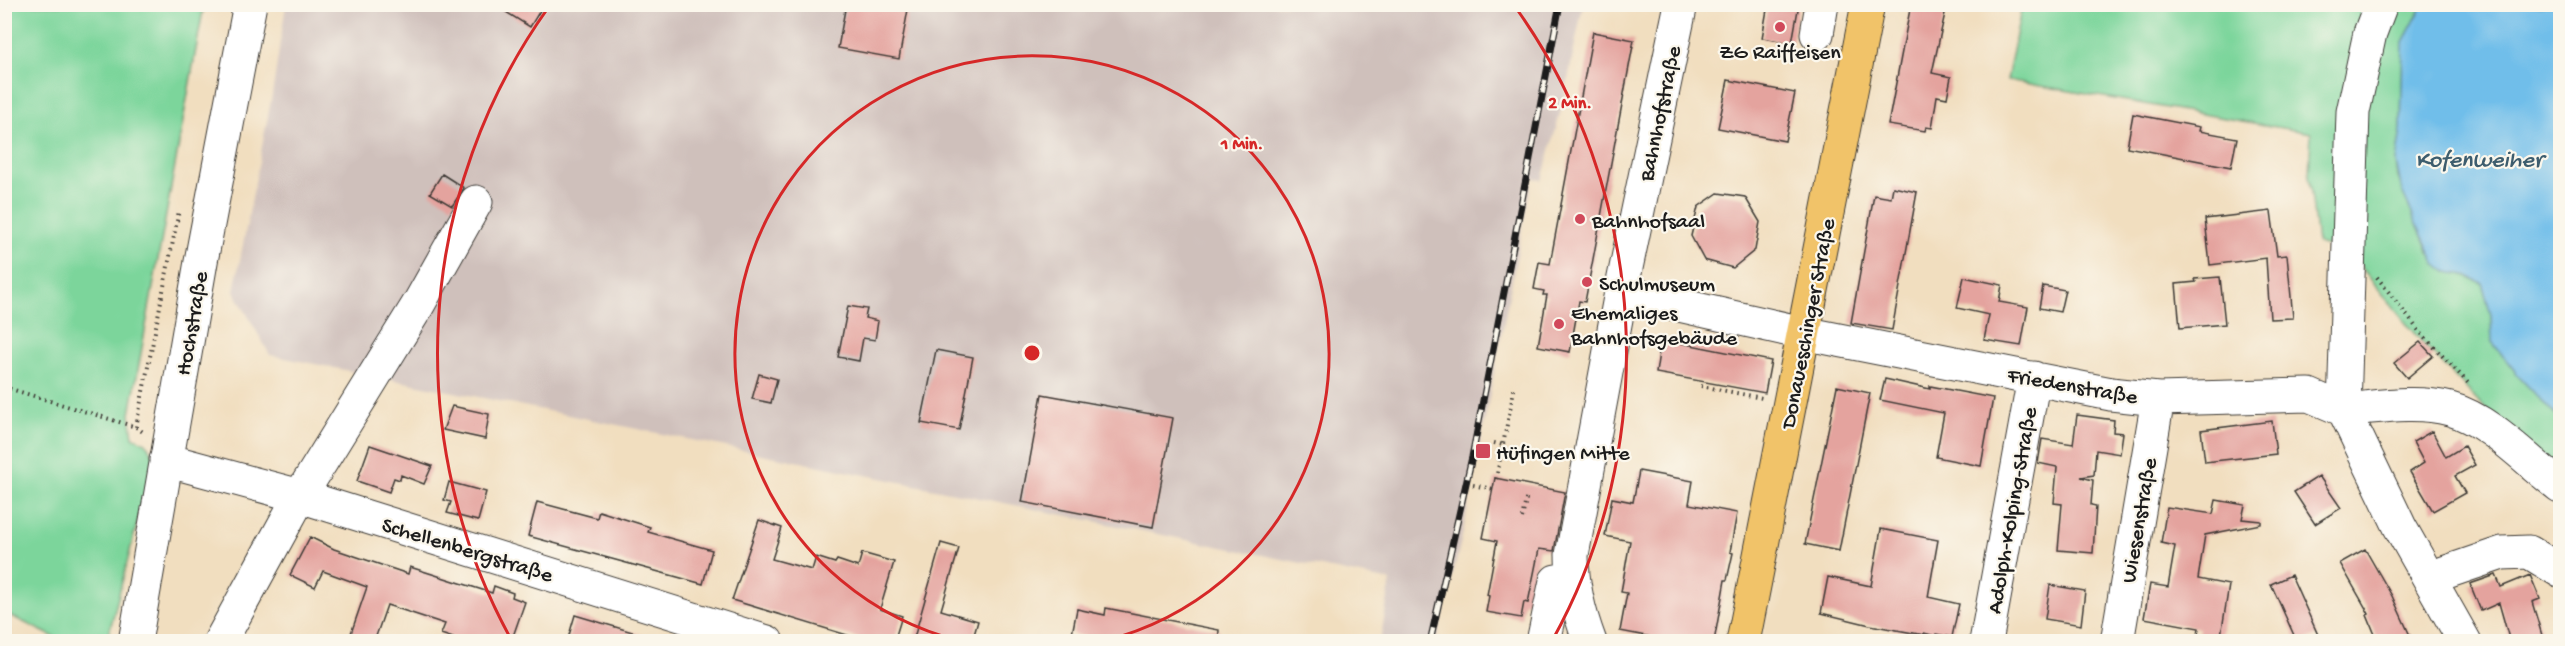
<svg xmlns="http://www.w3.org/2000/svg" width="2565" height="646" font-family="'Gochi Hand',sans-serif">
<rect width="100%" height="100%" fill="#fbf7ec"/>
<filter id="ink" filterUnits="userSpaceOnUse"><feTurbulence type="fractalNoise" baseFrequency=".0167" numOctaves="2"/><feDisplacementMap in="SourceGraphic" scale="12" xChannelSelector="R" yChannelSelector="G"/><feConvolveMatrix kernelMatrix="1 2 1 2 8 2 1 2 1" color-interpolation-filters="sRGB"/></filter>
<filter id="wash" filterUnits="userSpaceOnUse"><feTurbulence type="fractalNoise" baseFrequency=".008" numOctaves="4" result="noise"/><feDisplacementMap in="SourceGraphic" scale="24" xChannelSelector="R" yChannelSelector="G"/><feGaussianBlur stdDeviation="1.35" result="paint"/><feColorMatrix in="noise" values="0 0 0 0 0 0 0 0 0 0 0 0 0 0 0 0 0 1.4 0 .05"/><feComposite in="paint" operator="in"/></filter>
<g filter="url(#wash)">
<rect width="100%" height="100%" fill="#f1debf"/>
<!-- industrial -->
<path fill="#cfc0bb" d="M 286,5 L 1583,5 L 1564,99 L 1542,180 L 1532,178 L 1463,532 L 1437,641 L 1380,641 L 1391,581 L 270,355 L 234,291 L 272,95 Z"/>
<!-- green -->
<path fill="#7cd59b" stroke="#4c785c" stroke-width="1.5" d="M 4,5 L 204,5 L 130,414 L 133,437 L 146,443 L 154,457 L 107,641 L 62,641 L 5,613 Z
M 2022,5 L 2423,5 L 2403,42 L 2401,130 L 2396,162 L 2398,177 L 2429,253 L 2461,274 L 2482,283 L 2491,315 L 2492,342 L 2522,380 L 2560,420 L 2560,475 L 2500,424 L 2438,359 L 2413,332 L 2349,252 L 2317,243 L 2309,176 L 2311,133 L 2007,80 Z"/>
<!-- water -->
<path fill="#6fbeea" stroke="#466d83" stroke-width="1.5" d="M 2423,5 L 2560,5 L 2560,420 L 2522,380 L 2492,342 L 2491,315 L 2482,283 C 2476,281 2467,274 2460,274 C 2448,273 2444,272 2435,263 L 2402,192 L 2396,162 L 2401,130 L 2403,42 Z"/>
<g id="blocks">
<!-- building -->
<path fill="#e4a39e" d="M 493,4 L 544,4 L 530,27 Z
M 846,4 L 909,4 L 899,59 L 838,48 Z
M 1768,4 L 1799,4 L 1792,43 L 1762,38 Z
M 1911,4 L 1947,4 L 1932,73 L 1951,77 L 1947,98 L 1937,96 L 1932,128 L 1926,127 L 1925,131 L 1888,125 Z
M 1593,32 L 1634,40 L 1585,302 L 1579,301 L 1570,352 L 1538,346 L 1547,295 L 1543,295 L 1544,291 L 1534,289 L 1539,262 L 1550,264 Z
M 1728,80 L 1795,93 L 1785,141 L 1718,128 Z
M 2133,114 L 2200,127 L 2199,131 L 2237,138 L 2231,167 L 2127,147 Z
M 442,174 L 464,188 L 452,206 L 430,193 Z
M 1893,187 L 1917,192 L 1892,330 L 1851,323 L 1874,195 L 1891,198 Z
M 1718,193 L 1745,197 L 1760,222 L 1755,250 L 1733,268 L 1704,260 L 1691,236 L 1698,207 Z
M 2271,211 L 2277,256 L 2287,255 L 2293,318 L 2270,319 L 2266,258 L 2210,265 L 2205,219 Z
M 1964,277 L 2002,285 L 1999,302 L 2028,307 L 2021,346 L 1984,340 L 1989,315 L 1957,308 Z
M 2220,277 L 2225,324 L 2180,328 L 2176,284 L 2196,282 L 2195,279 Z
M 2043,286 L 2065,290 L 2060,312 L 2039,308 Z
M 848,306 L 867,309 L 865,318 L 878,321 L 875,340 L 863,338 L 859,361 L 838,357 Z
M 1661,339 L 1771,361 L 1765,393 L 1656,373 Z
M 2420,342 L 2433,356 L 2407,378 L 2394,363 Z
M 936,350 L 973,357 L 959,430 L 921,423 Z
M 759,374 L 777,379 L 771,403 L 752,399 Z
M 1885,379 L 1930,389 L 1930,386 L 1993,398 L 1981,466 L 1936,457 L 1944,413 L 1880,400 Z
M 1837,386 L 1870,393 L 1839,551 L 1805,544 Z
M 1042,394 L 1173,418 L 1153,527 L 1022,502 Z
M 452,406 L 489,414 L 485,439 L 443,430 Z
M 2077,415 L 2114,420 L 2113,432 L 2123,433 L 2120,454 L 2096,450 L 2094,475 L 2081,477 L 2093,480 L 2091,505 L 2096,506 L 2093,553 L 2058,550 L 2062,504 L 2054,503 L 2057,467 L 2038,463 L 2042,439 L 2073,444 Z
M 2272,421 L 2276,454 L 2205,462 L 2201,430 Z
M 2432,431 L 2446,457 L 2464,446 L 2475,465 L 2455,476 L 2465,493 L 2433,511 L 2410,472 L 2424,463 L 2413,442 Z
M 370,445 L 432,466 L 424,484 L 401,475 L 400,480 L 394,478 L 389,492 L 357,481 Z
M 1639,471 L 1693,481 L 1689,504 L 1737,513 L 1730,552 L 1733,553 L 1727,580 L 1725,580 L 1714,642 L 1677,642 L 1620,631 L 1627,593 L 1621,592 L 1630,541 L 1605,536 L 1612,498 L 1633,502 Z
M 2319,476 L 2341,508 L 2315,524 L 2294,492 Z
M 1495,478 L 1565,492 L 1554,551 L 1539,549 L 1528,603 L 1524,602 L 1521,618 L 1486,612 L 1489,596 L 1487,595 L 1497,541 L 1483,538 Z
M 449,482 L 486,492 L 478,521 L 447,513 L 451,502 L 444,500 Z
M 2216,500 L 2245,505 L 2242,519 L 2261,521 L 2261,524 L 2205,535 L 2198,579 L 2229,585 L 2220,642 L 2197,642 L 2199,628 L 2144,618 L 2150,584 L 2168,587 L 2175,546 L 2161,543 L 2167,507 L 2213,514 Z
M 537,502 L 597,518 L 599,511 L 650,527 L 648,532 L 712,550 L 703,584 L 528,536 Z
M 759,520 L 782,528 L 772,559 L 812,570 L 816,557 L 835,563 L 837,560 L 858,567 L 862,553 L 894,562 L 880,609 L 902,616 L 894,642 L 870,642 L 732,600 Z
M 1881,529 L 1938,540 L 1928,597 L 1959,604 L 1952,637 L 1936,634 L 1935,636 L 1924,633 L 1924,635 L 1870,625 L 1821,613 L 1828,577 L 1871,586 Z
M 310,537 L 334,549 L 408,574 L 410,567 L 492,593 L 494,586 L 513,593 L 512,597 L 525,602 L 511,642 L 465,642 L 441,634 L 445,624 L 387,605 L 374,642 L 348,642 L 367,587 L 323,571 L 315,587 L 290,575 Z
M 941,543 L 959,548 L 941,610 L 978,621 L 972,642 L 925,642 L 914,638 Z
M 2365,549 L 2392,596 L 2413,642 L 2378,642 L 2367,615 L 2369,614 L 2340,563 Z
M 2291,575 L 2318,635 L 2303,642 L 2297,642 L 2271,584 Z
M 2496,575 L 2501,587 L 2530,575 L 2540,599 L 2532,602 L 2544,642 L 2510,642 L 2499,603 L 2481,611 L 2470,584 Z
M 2050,585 L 2085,591 L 2081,625 L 2045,619 Z
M 1106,608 L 1219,630 L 1218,642 L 1146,642 L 1115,636 L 1114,642 L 1111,642 L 1072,634 L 1077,609 L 1105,615 Z
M 575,615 L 646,636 L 646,642 L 567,642 Z"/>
</g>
</g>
<g filter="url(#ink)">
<use href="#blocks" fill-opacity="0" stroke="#3c3934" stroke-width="1.5"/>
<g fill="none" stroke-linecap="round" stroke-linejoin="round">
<defs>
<path id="minor" d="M 2381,4 L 2370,33 L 2353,112 L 2344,410 C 2378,407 2416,400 2450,409 C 2490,420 2527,461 2560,486
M 1817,34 L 1822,4
M 1621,292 L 1803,333 L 2111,394 L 2158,399 L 2309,395 L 2344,410 L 2400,527 L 2465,642
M 166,460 L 300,496 L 767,642
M 2429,578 L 2502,553 L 2529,552 L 2560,571
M 135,642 L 202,256 L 250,4
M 220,642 L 300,496 L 418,305 L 476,202
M 1543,642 L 1556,581 L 1572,580
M 1590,642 C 1579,613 1572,586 1572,555 L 1621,292 L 1681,4
M 1986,642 L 2034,378
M 2117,642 L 2158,399"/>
<path id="major" d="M 1743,642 L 1868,4"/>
</defs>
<!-- minor casing -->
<use href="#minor" stroke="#3c3934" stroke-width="35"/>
<!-- major casing -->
<use href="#major" stroke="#3c3934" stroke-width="35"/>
<!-- path -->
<path stroke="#3c3934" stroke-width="4" stroke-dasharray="1.5 4.5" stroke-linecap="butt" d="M 2377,277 L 2419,331 L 2470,385
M 1701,386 L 1762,398
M 4,387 L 136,427 L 143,432
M 136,427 L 179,211
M 1494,443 L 1503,445
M 1496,479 L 1515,385
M 1473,485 L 1493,489
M 1522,518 L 1527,495"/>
<!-- minor -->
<use href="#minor" stroke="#fff" stroke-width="33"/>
<!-- major -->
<use href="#major" stroke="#f1c369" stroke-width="33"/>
<defs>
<path id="rail" d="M 1430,642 L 1472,457 L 1560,4"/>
</defs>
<!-- rail casing -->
<use href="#rail" stroke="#1c1c1c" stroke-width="7"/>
<!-- rail -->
<use href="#rail" stroke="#fbf7ec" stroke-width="4.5" stroke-dasharray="14" stroke-linecap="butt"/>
</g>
</g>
<!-- distance rings -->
<g fill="none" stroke="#d62828" stroke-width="3">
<path d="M960 641A297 297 0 1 1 1104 641"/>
<path d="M512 641A594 594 0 0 1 548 8M1516 8A594 594 0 0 1 1552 641"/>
</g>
<!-- markers -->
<g fill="#d1495b" stroke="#fbf7ec" stroke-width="2">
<circle cx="1780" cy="27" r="6"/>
<circle cx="1580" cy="219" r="6"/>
<circle cx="1587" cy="282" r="6"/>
<circle cx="1559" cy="324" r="6"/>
<rect x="1475" y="443" width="16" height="16" rx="3"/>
</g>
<g text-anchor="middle" stroke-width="4.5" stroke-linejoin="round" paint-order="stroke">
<!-- poi labels -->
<g font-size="22" fill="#1c1c1c" stroke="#fbf7ec" text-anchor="start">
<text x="1780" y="58" text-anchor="middle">ZG Raiffeisen</text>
<text x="1592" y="227">Bahnhofsaal</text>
<text x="1599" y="290">Schulmuseum</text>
<text x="1571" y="319">Ehemaliges<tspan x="1571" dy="25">Bahnhofsgebäude</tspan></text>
<text x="1496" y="459">Hüfingen Mitte</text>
</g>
<!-- street labels -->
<g font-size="22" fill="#1c1c1c" stroke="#fbf7ec">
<text transform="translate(1658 113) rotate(-78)" y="8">Bahnhofstraße</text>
<text transform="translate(190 323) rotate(-80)" y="8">Hochstraße</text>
<text transform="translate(1806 323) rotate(-79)" y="8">Donaueschinger Straße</text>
<text transform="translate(2073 384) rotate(10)" y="8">Friedenstraße</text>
<text transform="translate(2010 510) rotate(-80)" y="8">Adolph-Kolping-Straße</text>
<text transform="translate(2137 520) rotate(-80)" y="8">Wiesenstraße</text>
<text transform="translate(468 548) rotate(17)" y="8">Schellenbergstraße</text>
</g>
<!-- water labels -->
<g font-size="24" font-style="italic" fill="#3d5d6e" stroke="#fbf7ec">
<text x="2479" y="166">Kofenweiher</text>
</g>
</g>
<circle cx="1032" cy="353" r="9" fill="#d62828" stroke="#fbf7ec" stroke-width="3"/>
<g font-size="18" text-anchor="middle" font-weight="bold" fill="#d62828" stroke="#fbf7ec" stroke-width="4.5" stroke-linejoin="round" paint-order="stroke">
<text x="1570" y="108">2 Min.</text>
<text x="1242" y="149">1 Min.</text>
</g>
<!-- margin -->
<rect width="2565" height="646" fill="none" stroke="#fbf7ec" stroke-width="24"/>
</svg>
